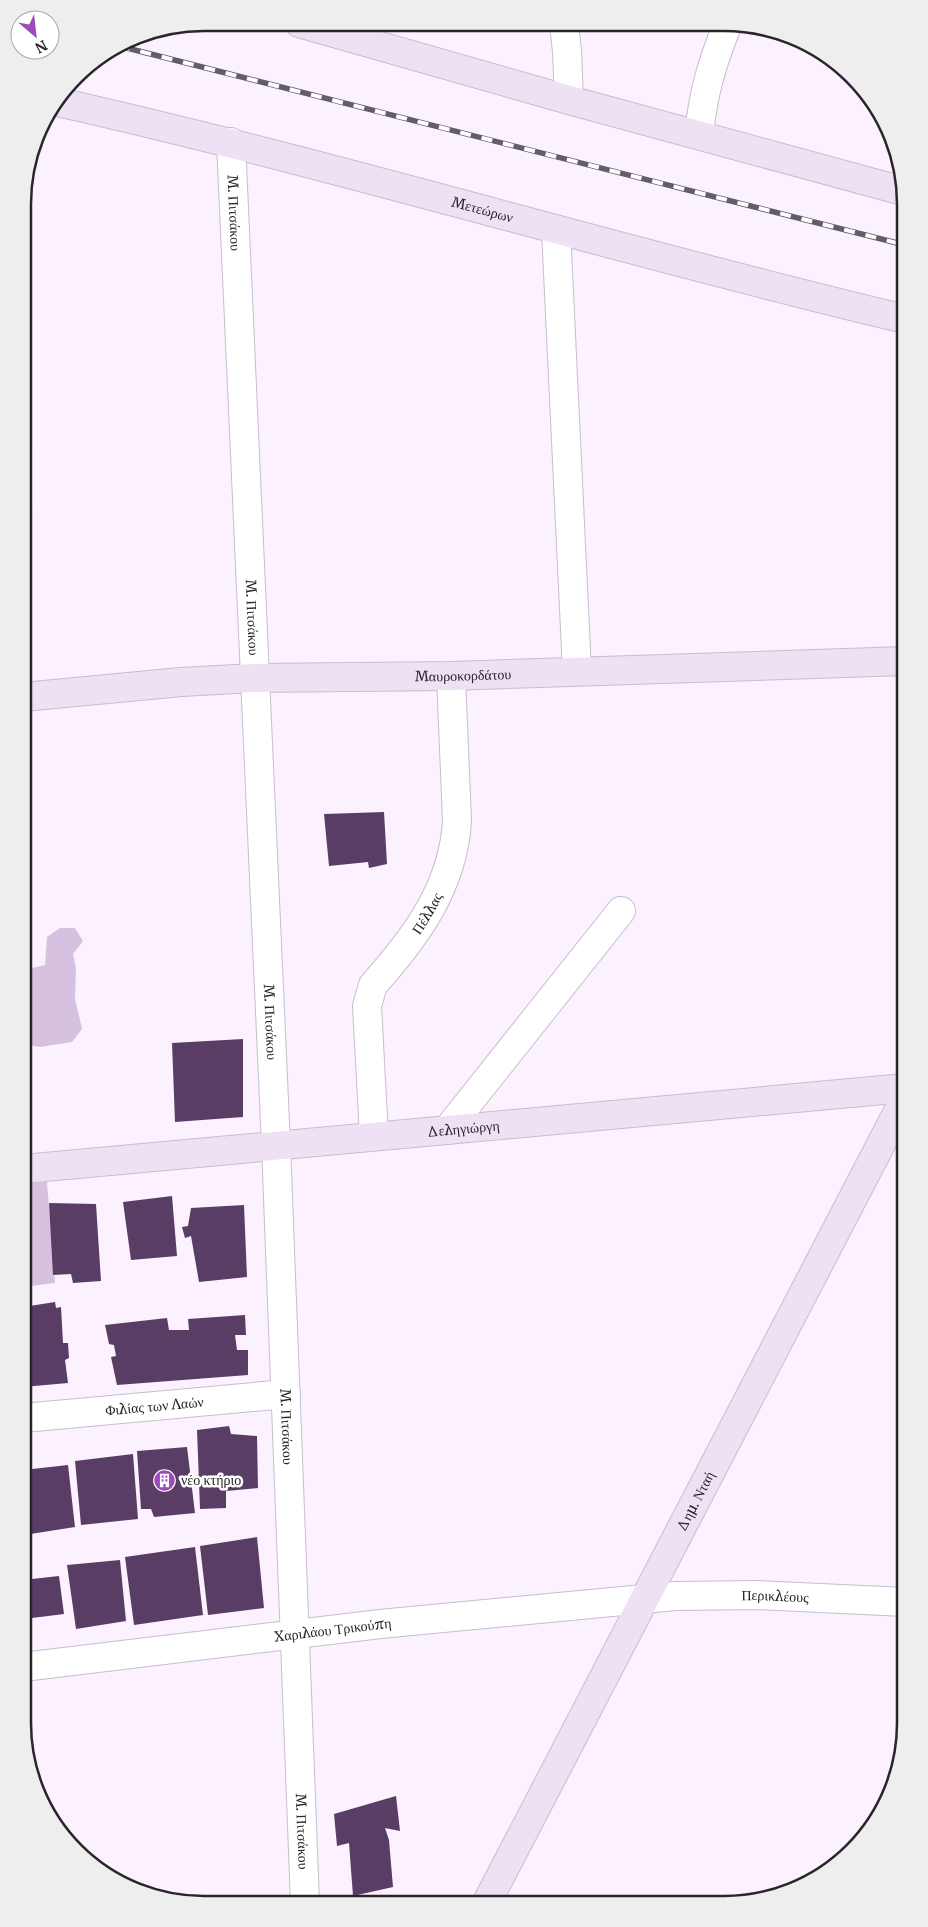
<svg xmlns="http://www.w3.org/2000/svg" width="928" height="1927" font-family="Merriweather,serif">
<rect width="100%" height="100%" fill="#fbf1ff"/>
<!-- green -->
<path fill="#d7c1e0" d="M 60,928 L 75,928 L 83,941 L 73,954 L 76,968 L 75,999 L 82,1029 L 72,1042 L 40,1047 L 23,1044 L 23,970 L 45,965 L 47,937 Z
M 47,1182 L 55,1283 L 23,1287 L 23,1184 Z"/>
<!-- building -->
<path fill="#5a3d65" d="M 384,812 L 387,864 L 369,868 L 368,862 L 329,866 L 324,814 Z
M 243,1039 L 243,1117 L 175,1122 L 172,1043 Z
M 172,1196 L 177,1256 L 131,1260 L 123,1202 Z
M 49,1203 L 96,1204 L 101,1281 L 73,1283 L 71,1274 L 53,1275 Z
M 244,1205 L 247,1277 L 199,1282 L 191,1236 L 185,1238 L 182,1227 L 188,1226 L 191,1208 Z
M 55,1302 L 56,1308 L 61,1307 L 63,1343 L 68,1343 L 69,1358 L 65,1360 L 68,1383 L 23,1387 L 23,1307 Z
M 245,1315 L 246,1335 L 235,1335 L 237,1350 L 248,1350 L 248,1375 L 117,1385 L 111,1357 L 116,1356 L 114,1345 L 109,1344 L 105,1325 L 167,1318 L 169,1330 L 189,1330 L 188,1319 Z
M 229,1426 L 231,1434 L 257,1436 L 258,1488 L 226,1491 L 226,1508 L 200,1509 L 197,1430 Z
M 187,1447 L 195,1513 L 154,1517 L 151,1509 L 141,1509 L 137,1451 Z
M 133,1454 L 138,1519 L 81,1525 L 75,1461 Z
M 68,1465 L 75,1527 L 24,1535 L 23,1518 L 23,1470 Z
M 257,1537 L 264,1608 L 208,1615 L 200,1546 Z
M 195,1547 L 203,1615 L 134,1625 L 125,1557 Z
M 120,1560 L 126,1621 L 76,1629 L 67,1565 Z
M 59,1576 L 64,1614 L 32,1618 L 31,1626 L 23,1628 L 23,1580 Z
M 396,1796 L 400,1831 L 385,1828 L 389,1840 L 393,1887 L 353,1896 L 349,1843 L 337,1846 L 334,1814 Z"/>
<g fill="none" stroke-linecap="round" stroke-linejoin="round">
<defs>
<g id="street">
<path d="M 564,25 L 567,51 L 569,100"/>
<path d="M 699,134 C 703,94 712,63 727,26"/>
<path id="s1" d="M 231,142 L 276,1145 L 305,1903"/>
<path d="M 556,230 L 577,671"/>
<path d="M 447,1130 L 621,911"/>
<path id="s2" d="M 374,1136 L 367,1006 L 373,985 C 416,937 453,887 457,821 L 451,676"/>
<path id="s3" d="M 23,1418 L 286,1394"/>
<path id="s4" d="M 23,1667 L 380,1624 L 675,1596 L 758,1595 L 905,1602"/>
</g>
<g id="secondary">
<path d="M 299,23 L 569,100 L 903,191"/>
<path id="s5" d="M 58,102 C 342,166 622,252 905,319"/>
<path id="s6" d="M 23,697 L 181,682 L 254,678 L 451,676 L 905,661"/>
<path id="s7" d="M 23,1169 L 905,1088"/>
<path id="s8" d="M 486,1904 L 905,1098"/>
</g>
</defs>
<!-- street casing -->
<use href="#street" stroke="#c7becb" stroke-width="30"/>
<!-- secondary casing -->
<use href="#secondary" stroke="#c7becb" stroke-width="30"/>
<!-- street -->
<use href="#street" stroke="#fff" stroke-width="28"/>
<!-- secondary -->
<use href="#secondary" stroke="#eee1f3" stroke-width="28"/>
<defs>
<path id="rail" d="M 119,46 L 905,245"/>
</defs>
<!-- rail casing -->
<use href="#rail" stroke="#635d65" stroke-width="5.5"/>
<!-- rail -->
<use href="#rail" stroke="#fff" stroke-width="4" stroke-dasharray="11" stroke-linecap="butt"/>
</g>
<!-- icons -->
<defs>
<symbol id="building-disc" viewBox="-11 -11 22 22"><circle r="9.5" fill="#9e4bba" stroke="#fff"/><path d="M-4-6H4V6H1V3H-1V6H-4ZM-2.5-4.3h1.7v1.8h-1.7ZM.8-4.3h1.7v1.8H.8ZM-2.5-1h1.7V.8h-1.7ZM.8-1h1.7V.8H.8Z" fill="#fff"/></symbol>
</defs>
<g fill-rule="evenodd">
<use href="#building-disc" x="152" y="1468" width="25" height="25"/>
</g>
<g text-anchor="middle" stroke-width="5" stroke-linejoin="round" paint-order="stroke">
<!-- street labels -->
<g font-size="14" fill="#29252a" stroke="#fff">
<text dy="5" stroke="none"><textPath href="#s5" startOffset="438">Μετεώρων</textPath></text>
<text dy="5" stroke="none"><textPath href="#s1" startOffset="71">Μ. Πιτσάκου</textPath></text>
<text dy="5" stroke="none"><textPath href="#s1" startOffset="476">Μ. Πιτσάκου</textPath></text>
<text dy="5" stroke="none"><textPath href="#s6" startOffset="441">Μαυροκορδάτου</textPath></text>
<text dy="5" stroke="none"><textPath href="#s2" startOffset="242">Πέλλας</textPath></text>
<text dy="5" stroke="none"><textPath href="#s1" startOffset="881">Μ. Πιτσάκου</textPath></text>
<text dy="5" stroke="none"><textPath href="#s7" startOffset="442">Δεληγιώργη</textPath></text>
<text dy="5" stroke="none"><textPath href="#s3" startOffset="132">Φιλίας των Λαών</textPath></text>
<text dy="5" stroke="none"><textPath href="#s1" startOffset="1286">Μ. Πιτσάκου</textPath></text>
<text dy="5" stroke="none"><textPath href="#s8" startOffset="454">Δημ. Νταή</textPath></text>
<text dy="5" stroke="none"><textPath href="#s4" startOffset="756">Περικλέους</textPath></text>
<text dy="5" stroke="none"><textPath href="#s4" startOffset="312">Χαριλάου Τρικούπη</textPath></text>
<text dy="5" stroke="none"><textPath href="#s1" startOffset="1691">Μ. Πιτσάκου</textPath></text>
</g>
<!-- poi labels -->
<g font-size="14" fill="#29252a" stroke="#fff" text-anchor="start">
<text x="181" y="1485">νέο κτήριο</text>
</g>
</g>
<!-- crop -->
<path d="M0 0H928V1927H0ZM204 31H724A173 173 0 0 1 897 204V1723A173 173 0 0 1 724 1896H204A173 173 0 0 1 31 1723V204A173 173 0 0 1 204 31Z" fill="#eee" fill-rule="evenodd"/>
<path fill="none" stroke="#29252a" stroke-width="2.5" d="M204 31H724A173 173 0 0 1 897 204V1723A173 173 0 0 1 724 1896H204A173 173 0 0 1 31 1723V204A173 173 0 0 1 204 31Z"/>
<!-- north arrow -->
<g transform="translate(35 35) rotate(152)"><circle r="24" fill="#ffffff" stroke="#a9a8aa"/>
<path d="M0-4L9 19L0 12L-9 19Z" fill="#9e4bba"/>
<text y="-8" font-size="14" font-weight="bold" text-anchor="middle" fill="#29252a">N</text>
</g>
</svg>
